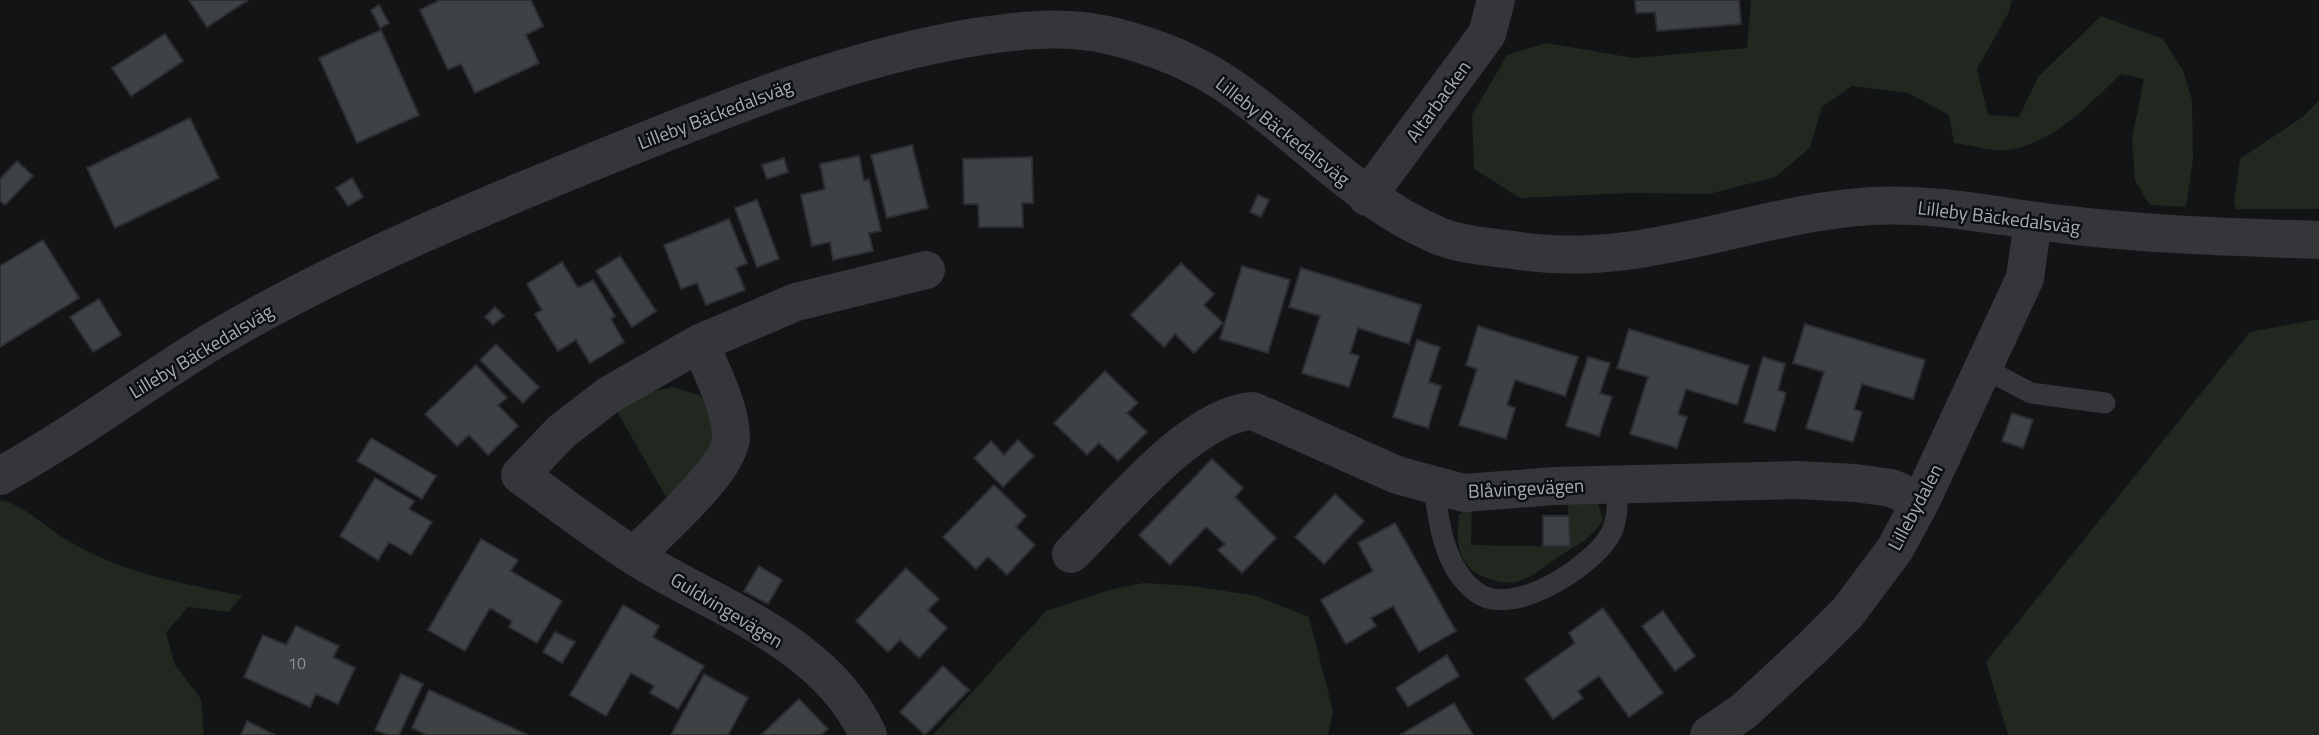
<svg xmlns="http://www.w3.org/2000/svg" width="2319" height="735" font-family="'Titillium Web',sans-serif">
<rect width="100%" height="100%" fill="#131415"/>
<!-- green -->
<path fill="#202820" d="M 1751,0 L 2012,0 L 2009,12 L 1977,69 L 1988,115 L 2019,117 L 2038,77 L 2101,16 L 2163,39 L 2183,70 L 2192,100 L 2193,159 L 2186,207 L 2150,205 L 2135,181 L 2132,139 L 2144,79 L 2121,74 C 2088,105 2057,141 2009,150 C 1993,152 1970,145 1954,143 L 1949,115 L 1908,93 L 1852,86 L 1822,107 L 1810,148 L 1775,177 L 1709,194 L 1632,193 L 1520,198 L 1474,169 L 1472,115 L 1507,55 L 1546,43 L 1634,58 L 1747,48 Z
M 2319,100 L 2319,209 L 2236,209 L 2234,200 L 2240,159 L 2304,116 Z
M 2319,319 L 2319,735 L 2008,735 L 1986,662 L 2250,332 Z
M 672,387 L 699,395 L 713,408 L 711,455 L 666,497 L 616,410 L 642,394 Z
M 1567,493 L 1597,499 L 1603,520 C 1593,537 1579,544 1563,554 C 1549,563 1533,578 1516,582 C 1507,584 1499,582 1490,579 C 1457,569 1456,544 1459,515 L 1472,505 L 1471,545 L 1571,547 Z
M 3,500 C 31,510 47,529 72,543 C 125,574 183,583 242,596 L 229,612 L 188,607 L 166,633 L 175,665 L 201,699 L 204,735 L 0,735 L 0,501 Z
M 1143,583 L 1193,586 L 1256,596 L 1309,617 L 1333,711 L 1328,735 L 933,735 L 1046,611 L 1109,590 Z"/>
<!-- building -->
<path fill="#3f4245" stroke="#2d2e31" stroke-width="2" d="M 189,0 L 248,0 L 207,27 Z
M 440,0 L 531,0 L 543,26 L 526,35 L 539,63 L 475,93 L 461,64 L 448,70 L 420,10 Z
M 1635,0 L 1739,0 L 1741,24 L 1657,31 L 1655,12 L 1636,13 Z
M 379,5 L 389,23 L 380,28 L 371,10 Z
M 381,30 L 419,115 L 357,143 L 319,58 Z
M 165,34 L 183,61 L 131,96 L 112,68 Z
M 190,118 L 219,178 L 115,228 L 87,168 Z
M 912,145 L 928,208 L 887,218 L 871,155 Z
M 859,156 L 864,181 L 869,179 L 881,231 L 869,233 L 873,251 L 833,260 L 830,242 L 812,246 L 801,195 L 825,189 L 820,164 Z
M 1032,157 L 1033,203 L 1022,203 L 1023,227 L 979,227 L 978,204 L 964,204 L 963,159 Z
M 784,158 L 788,172 L 767,179 L 762,165 Z
M 17,161 L 33,176 L 5,205 L 0,201 L 0,179 Z
M 352,178 L 363,197 L 348,206 L 336,188 Z
M 1258,195 L 1269,200 L 1261,217 L 1250,212 Z
M 757,200 L 779,259 L 757,267 L 735,208 Z
M 729,219 L 747,263 L 736,268 L 745,290 L 706,305 L 697,283 L 681,289 L 664,245 Z
M 43,240 L 79,298 L 0,347 L 0,266 Z
M 620,256 L 656,311 L 632,327 L 596,271 Z
M 562,262 L 578,288 L 593,280 L 615,316 L 611,319 L 624,342 L 590,363 L 576,340 L 558,351 L 535,314 L 542,310 L 527,284 Z
M 1181,263 L 1214,294 L 1204,305 L 1223,323 L 1194,353 L 1175,334 L 1164,347 L 1131,315 Z
M 1242,266 L 1290,280 L 1268,353 L 1220,339 Z
M 1301,268 L 1421,305 L 1409,344 L 1358,328 L 1350,353 L 1359,356 L 1349,387 L 1302,373 L 1320,316 L 1289,307 Z
M 99,299 L 121,335 L 93,352 L 70,317 Z
M 495,307 L 504,316 L 493,325 L 485,317 Z
M 1805,324 L 1925,360 L 1913,399 L 1862,384 L 1854,409 L 1862,412 L 1853,442 L 1806,428 L 1824,372 L 1793,363 Z
M 1478,326 L 1578,357 L 1565,396 L 1515,380 L 1507,405 L 1515,408 L 1506,439 L 1459,425 L 1477,369 L 1466,365 Z
M 1629,329 L 1749,366 L 1737,405 L 1686,389 L 1678,414 L 1687,417 L 1677,448 L 1630,434 L 1648,377 L 1617,368 Z
M 1417,340 L 1440,347 L 1429,382 L 1441,386 L 1428,428 L 1393,417 Z
M 496,344 L 539,387 L 523,403 L 480,360 Z
M 1588,357 L 1610,363 L 1600,393 L 1612,397 L 1599,436 L 1566,426 Z
M 1763,357 L 1785,364 L 1778,390 L 1786,393 L 1775,431 L 1744,422 Z
M 476,365 L 507,398 L 498,405 L 518,426 L 488,455 L 469,435 L 457,446 L 425,414 Z
M 1105,371 L 1138,403 L 1127,413 L 1147,432 L 1118,461 L 1099,443 L 1087,455 L 1054,423 Z
M 2012,413 L 2033,420 L 2023,448 L 2002,441 Z
M 371,438 L 436,476 L 422,499 L 357,461 Z
M 1018,440 L 1034,456 L 1003,487 L 974,458 L 991,441 L 1004,455 Z
M 1212,459 L 1243,488 L 1235,497 L 1276,538 L 1242,573 L 1218,550 L 1225,544 L 1206,527 L 1170,565 L 1139,535 Z
M 375,478 L 414,501 L 409,509 L 432,522 L 411,555 L 389,542 L 378,560 L 340,536 Z
M 994,485 L 1026,516 L 1016,527 L 1035,545 L 1007,575 L 988,557 L 976,569 L 943,537 Z
M 1335,494 L 1364,521 L 1324,564 L 1295,537 Z
M 1543,516 L 1569,516 L 1570,546 L 1543,546 Z
M 1395,523 L 1456,631 L 1419,652 L 1393,606 L 1371,618 L 1376,626 L 1346,644 L 1321,600 L 1373,571 L 1358,543 Z
M 481,539 L 518,560 L 511,571 L 562,601 L 537,643 L 509,627 L 512,621 L 490,608 L 465,651 L 428,630 Z
M 759,566 L 782,580 L 768,604 L 744,591 Z
M 906,568 L 939,599 L 928,610 L 947,628 L 919,658 L 900,640 L 888,652 L 856,621 Z
M 623,605 L 659,626 L 653,637 L 704,666 L 678,709 L 650,693 L 654,686 L 631,673 L 606,716 L 570,695 Z
M 1603,608 L 1663,693 L 1629,717 L 1599,676 L 1578,691 L 1583,698 L 1553,719 L 1525,679 L 1575,643 L 1569,633 Z
M 1663,611 L 1695,656 L 1675,671 L 1642,626 Z
M 296,626 L 339,646 L 333,657 L 355,668 L 338,704 L 316,694 L 310,707 L 244,677 L 263,635 L 286,645 Z
M 555,632 L 575,642 L 562,663 L 543,652 Z
M 1447,655 L 1459,676 L 1408,707 L 1396,688 Z
M 943,666 L 969,690 L 925,735 L 900,712 Z
M 401,674 L 423,684 L 399,735 L 388,735 L 375,730 Z
M 704,674 L 748,698 L 728,735 L 671,735 Z
M 429,690 L 528,735 L 427,735 L 412,728 Z
M 799,699 L 828,729 L 821,735 L 761,735 Z
M 1454,703 L 1473,735 L 1400,735 Z
M 247,721 L 275,735 L 241,735 Z"/>
<g fill="none" stroke-linecap="round" stroke-linejoin="round">
<!-- service -->
<path stroke="#34363a" stroke-width="21" d="M 1983,368 L 2031,393 L 2105,403
M 1434,485 C 1438,521 1444,568 1476,592 C 1512,619 1589,568 1609,537 C 1618,522 1618,501 1616,485"/>
<!-- minor -->
<path stroke="#34363a" stroke-width="38" d="M 1367,197 L 1487,34 L 1496,0
M 0,476 C 73,436 140,385 211,342 C 337,267 472,211 607,156 C 727,108 847,58 975,37 C 1021,30 1066,25 1112,36 C 1153,46 1190,60 1226,84 C 1299,132 1357,202 1439,236 C 1462,245 1489,247 1513,250 C 1641,271 1747,214 1871,206 C 1938,202 2002,218 2069,225 C 2152,235 2236,237 2319,240
M 1071,554 C 1115,511 1192,414 1253,411 L 1397,475 L 1464,493 L 1555,486 L 1797,480 L 1855,483 L 1891,488 L 1921,501
M 634,556 C 657,532 732,468 731,436 C 730,405 711,371 700,343
M 868,735 C 826,641 714,607 634,556 C 595,531 558,502 520,475 L 562,431 L 609,395 L 700,343 L 796,302 L 926,270
M 1709,735 L 1744,711 L 1813,647 L 1848,612 L 1895,549 L 1921,501 L 2025,278 L 2033,221"/>
</g>
<g text-anchor="middle" stroke-width="5" stroke-linejoin="round" paint-order="stroke">
<!-- number labels -->
<g font-size="16" fill="#8c9299">
<text x="297" y="669">10</text>
</g>
<!-- street labels -->
<g font-size="19" fill="#a5acb5" stroke="#0e0f10">
<text transform="translate(1438 101) rotate(-54)" y="7">Altarbacken</text>
<text transform="translate(715 114) rotate(-21)" y="7">Lilleby Bäckedalsväg</text>
<text transform="translate(1283 131) rotate(38)" y="7">Lilleby Bäckedalsväg</text>
<text transform="translate(1999 217) rotate(7)" y="7">Lilleby Bäckedalsväg</text>
<text transform="translate(201 351) rotate(-31)" y="7">Lilleby Bäckedalsväg</text>
<text transform="translate(1526 488) rotate(-3)" y="7">Blåvingevägen</text>
<text transform="translate(1915 507) rotate(-62)" y="7">Lillebydalen</text>
<text transform="translate(727 610) rotate(31)" y="7">Guldvingevägen</text>
</g>
</g>
</svg>
